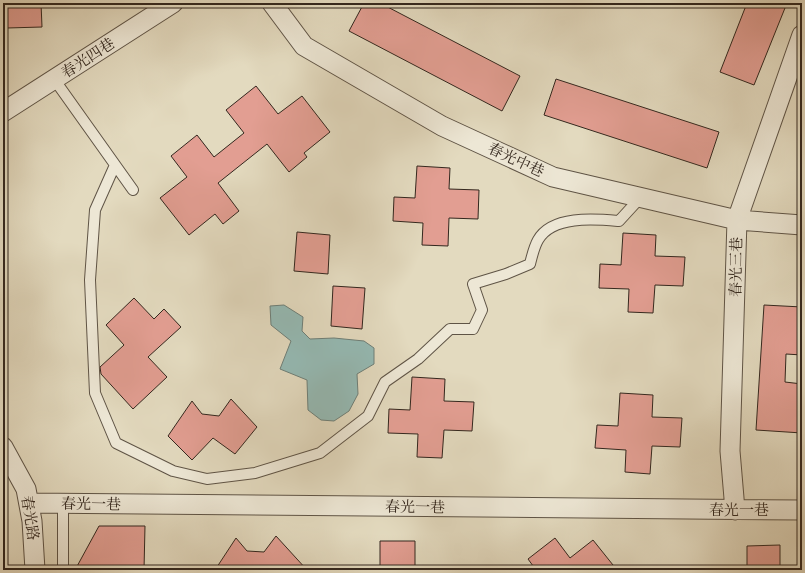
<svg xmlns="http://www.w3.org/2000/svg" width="805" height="573" font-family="'Old Standard TT','Noto Serif SC',serif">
<rect width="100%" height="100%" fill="#e3dabf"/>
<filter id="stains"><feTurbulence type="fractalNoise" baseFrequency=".005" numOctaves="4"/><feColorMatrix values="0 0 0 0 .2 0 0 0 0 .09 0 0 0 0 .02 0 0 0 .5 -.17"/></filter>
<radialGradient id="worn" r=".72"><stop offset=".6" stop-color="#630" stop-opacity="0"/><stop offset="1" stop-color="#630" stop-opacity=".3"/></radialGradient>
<!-- water -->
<path fill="#95bab4" stroke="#6e7f78" d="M 284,305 L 303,317 L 302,331 L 310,339 L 334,338 L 364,341 L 374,348 L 374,364 L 357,374 L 358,394 L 349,411 L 334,421 L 321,420 L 308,410 L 307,380 L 280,369 L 291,341 L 271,325 L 270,306 Z"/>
<!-- building -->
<path fill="#e29e92" stroke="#33271e" d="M 6,3 L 41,3 L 42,27 L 7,28 Z
M 364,3 L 380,3 L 520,76 L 502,111 L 349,31 Z
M 747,3 L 787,3 L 754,85 L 720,72 Z
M 556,79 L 719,132 L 707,168 L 544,115 Z
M 256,86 L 278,114 L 302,96 L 330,132 L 304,153 L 307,157 L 289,172 L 267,144 L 218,183 L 239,211 L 223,224 L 215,214 L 189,235 L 160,198 L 187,177 L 171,156 L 197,135 L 214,157 L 244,133 L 226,110 Z
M 417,166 L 450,168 L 449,189 L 479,190 L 478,219 L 449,218 L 448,246 L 422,245 L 423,223 L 393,221 L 394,197 L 415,198 Z
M 297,232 L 330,235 L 328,274 L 294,271 Z
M 623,233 L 656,235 L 655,256 L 685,257 L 683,286 L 655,285 L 653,313 L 628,312 L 629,289 L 599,288 L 600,264 L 621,265 Z
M 333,286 L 365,288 L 362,329 L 331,326 Z
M 134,298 L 154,319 L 164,309 L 181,327 L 148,357 L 167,377 L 133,409 L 101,374 L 100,367 L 124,345 L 106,325 Z
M 764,305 L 802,307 L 802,355 L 786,354 L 785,382 L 802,384 L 802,433 L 756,430 Z
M 412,377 L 445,379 L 444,401 L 474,402 L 472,431 L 444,430 L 442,458 L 417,457 L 418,434 L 388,433 L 389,409 L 410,410 Z
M 620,393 L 653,395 L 652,417 L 682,418 L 680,447 L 652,446 L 650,474 L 625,472 L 626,450 L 595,448 L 597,425 L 618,426 Z
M 231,399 L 257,427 L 235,454 L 213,438 L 192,460 L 168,436 L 192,401 L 202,414 L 219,416 Z
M 99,526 L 145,526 L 144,570 L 75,570 Z
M 276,536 L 307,570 L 215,570 L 236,538 L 247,551 L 264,552 Z
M 555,538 L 570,558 L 593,540 L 617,570 L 536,570 L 528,559 Z
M 380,541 L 415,541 L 415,570 L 380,570 Z
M 780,545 L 780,570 L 747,570 L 747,546 Z"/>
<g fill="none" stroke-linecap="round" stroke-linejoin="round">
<defs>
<path id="service" d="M 54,79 L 133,190
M 115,165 L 95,210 L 90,280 L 95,393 L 116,443 L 173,471 L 207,479 L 255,473 L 320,453 L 368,416 L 385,382 L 418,359 L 450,329 L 473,329 L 482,310 L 473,284 L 506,274 L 530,264 C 532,256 534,247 538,240 C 552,215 595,219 619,221 L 641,197
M 63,570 L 63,504"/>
<path id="minor" d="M 272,3 L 304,46 L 442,126 L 553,177 L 737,220 L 802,225
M 3,112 L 173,3
M 3,447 L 26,489 L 32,521 L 35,570
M 29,503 L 802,510
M 735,510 L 730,451 L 737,220 L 802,35"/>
</defs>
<!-- service casing -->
<use href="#service" stroke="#5f5446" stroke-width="12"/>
<!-- minor casing -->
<use href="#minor" stroke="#5f5446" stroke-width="21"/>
<!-- service -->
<use href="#service" stroke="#ede7d5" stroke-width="10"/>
<!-- minor -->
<use href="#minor" stroke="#ede7d5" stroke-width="19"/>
</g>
<g text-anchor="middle" stroke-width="3.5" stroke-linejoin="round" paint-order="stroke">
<!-- street labels -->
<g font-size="15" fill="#33271e" stroke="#ede7d5">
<text transform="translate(88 58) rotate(-33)" y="5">春光四巷</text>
<text transform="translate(516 160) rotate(25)" y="5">春光中巷</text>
<text transform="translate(736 267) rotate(-89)" y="5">春光三巷</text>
<text transform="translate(91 504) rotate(1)" y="5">春光一巷</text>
<text transform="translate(415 507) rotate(1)" y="5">春光一巷</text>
<text x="739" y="515">春光一巷</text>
<text transform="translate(30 518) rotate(81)" y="5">春光路</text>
</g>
</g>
<!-- margin -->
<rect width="805" height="573" fill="none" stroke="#e3dabf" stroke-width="16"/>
<rect x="4" y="4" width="797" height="565" fill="none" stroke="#33271e" stroke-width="2"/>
<rect x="8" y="8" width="789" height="557" fill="none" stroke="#33271e"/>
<rect width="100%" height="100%" filter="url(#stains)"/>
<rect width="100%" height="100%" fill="url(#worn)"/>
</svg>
